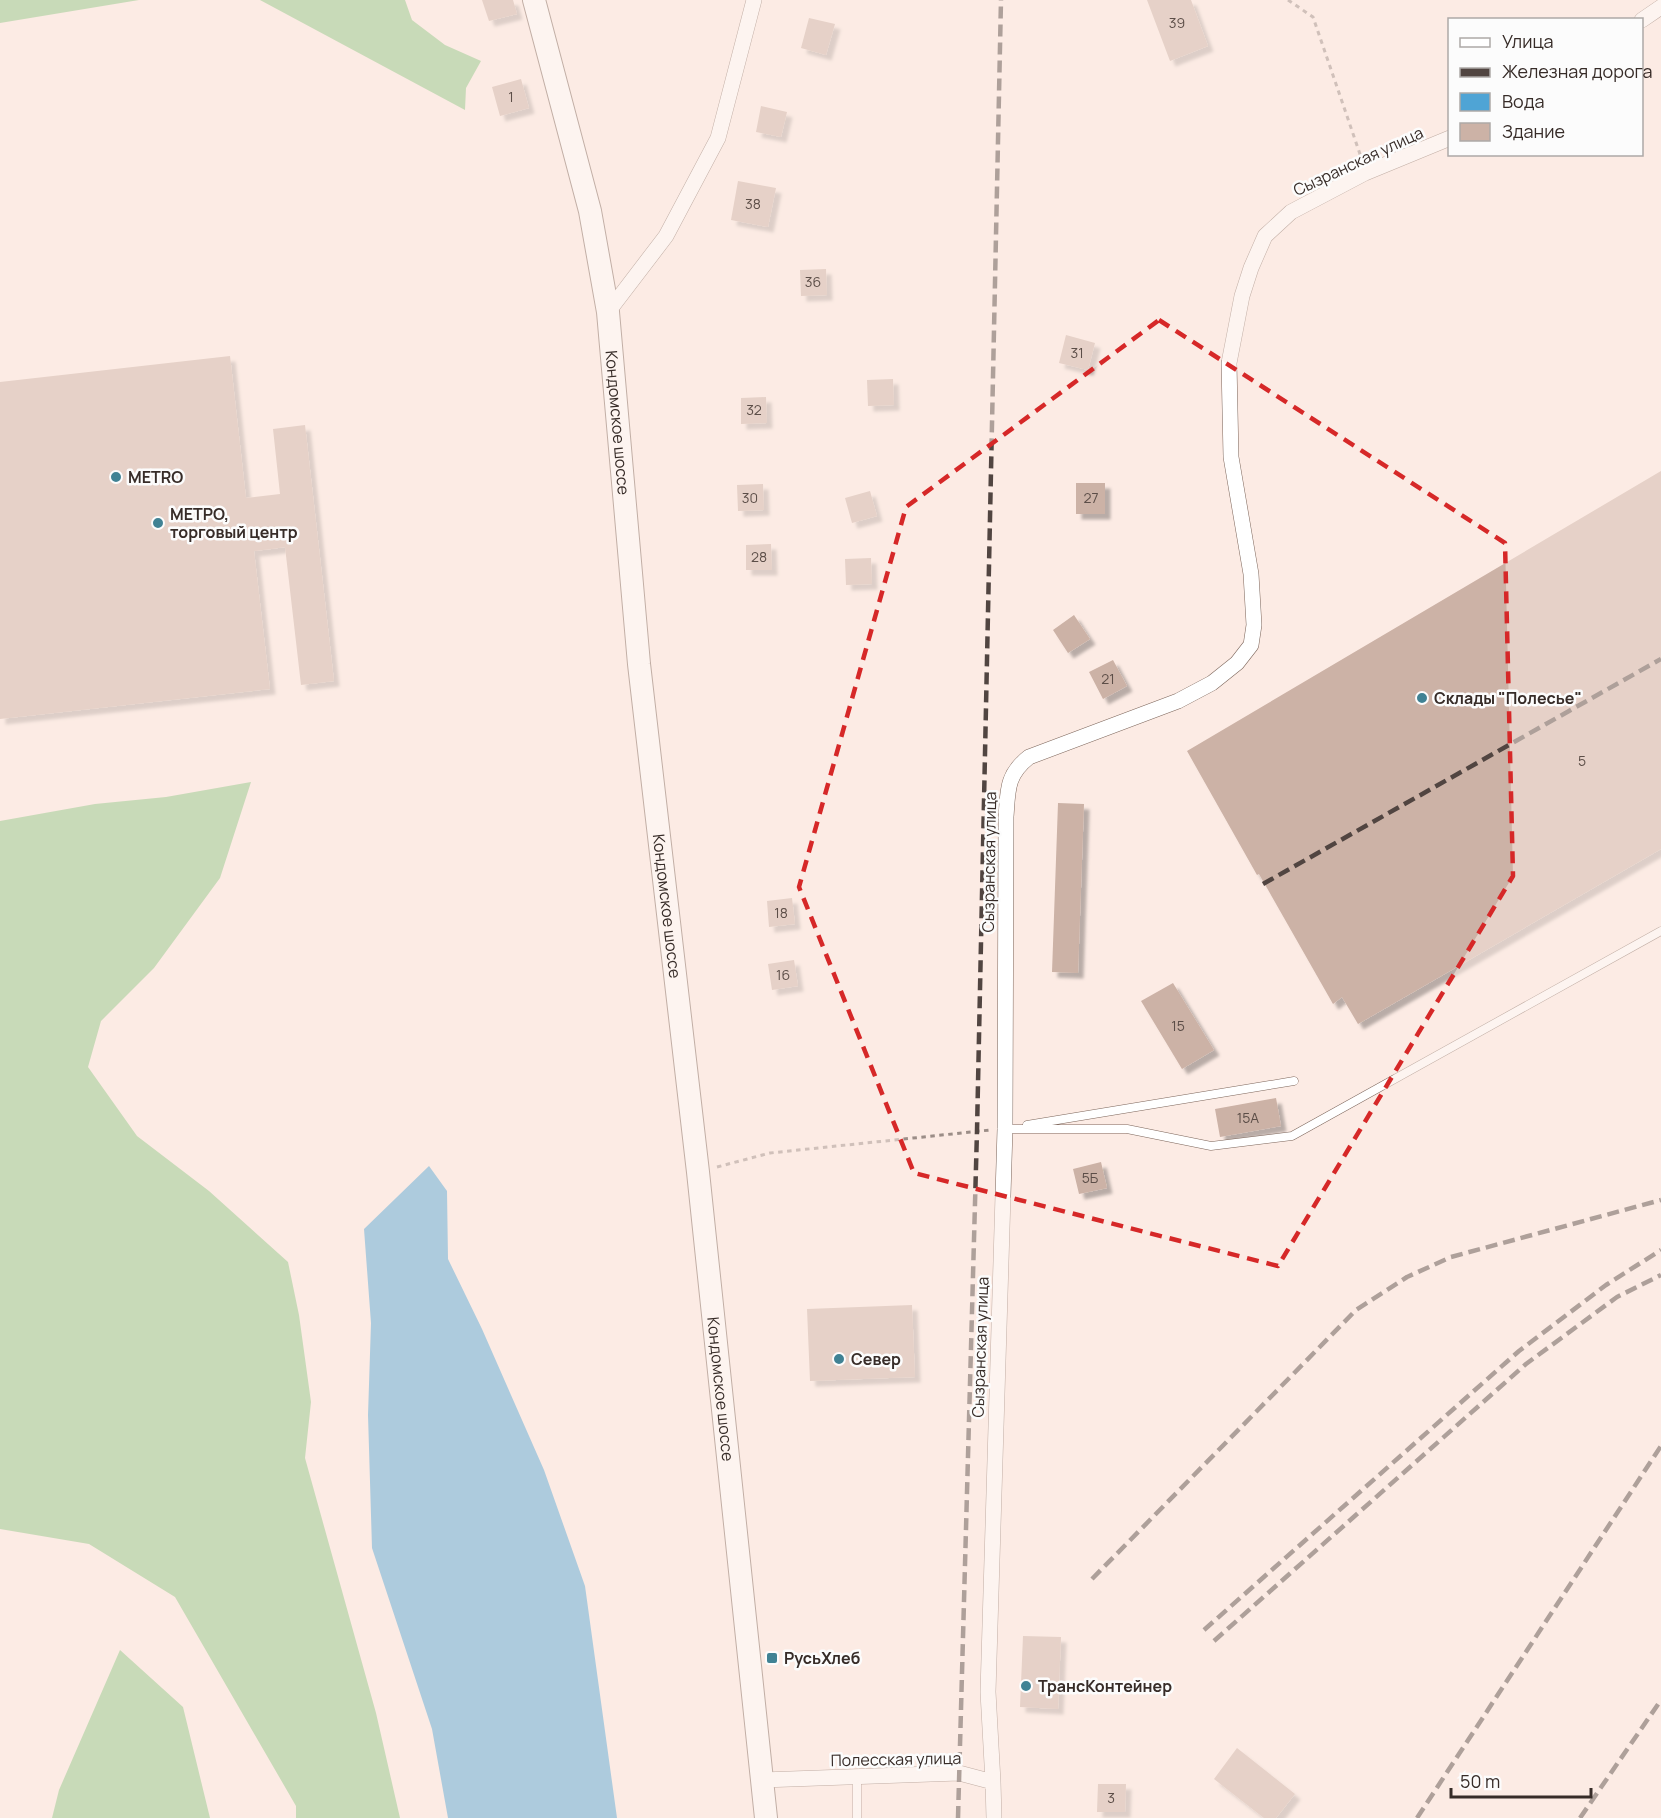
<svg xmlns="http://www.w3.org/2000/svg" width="1661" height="1818" font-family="Manrope,sans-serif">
<defs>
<filter id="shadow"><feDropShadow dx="5.5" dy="5.5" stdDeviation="1.5" flood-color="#0004"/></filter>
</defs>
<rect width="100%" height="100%" fill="#fcebe4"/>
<!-- forest -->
<path fill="#8bc583" d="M 0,0 L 139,0 L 0,23 Z
M 260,0 L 405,0 L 412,20 L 445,45 L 481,61 L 466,88 L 465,110 Z
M 251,782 L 220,878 L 154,968 L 101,1021 L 88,1067 L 137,1136 L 209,1191 L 288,1262 L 299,1315 L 311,1402 L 305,1458 L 376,1713 L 400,1818 L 296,1818 L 296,1806 L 175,1597 L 89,1544 L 0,1529 L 0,821 L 95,804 L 166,797 Z
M 120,1650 L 183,1707 L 210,1818 L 52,1818 L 59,1790 Z"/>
<!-- water -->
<path fill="#4fa4d5" d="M 429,1166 L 447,1191 L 448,1259 L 482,1329 L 544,1470 L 585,1586 L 617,1818 L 448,1818 L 432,1729 L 372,1548 L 368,1415 L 371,1323 L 364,1229 Z"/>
<!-- building -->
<path fill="#ccb2a6" filter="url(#shadow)" d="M 482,0 L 513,0 L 517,14 L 489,21 Z
M 1147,0 L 1191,0 L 1208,46 L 1170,61 Z
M 809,18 L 835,24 L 826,55 L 801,48 Z
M 521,79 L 529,108 L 500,116 L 492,87 Z
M 761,106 L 787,112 L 781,137 L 756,132 Z
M 738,181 L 776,188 L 768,227 L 731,220 Z
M 826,269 L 827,295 L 801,296 L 800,270 Z
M 1066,335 L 1095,343 L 1088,370 L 1059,363 Z
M 230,356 L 246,498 L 280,494 L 273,429 L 305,425 L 334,681 L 301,685 L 285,547 L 271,549 L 254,551 L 270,689 L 0,719 L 0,382 Z
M 893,379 L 894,405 L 868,406 L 867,380 Z
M 766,397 L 767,423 L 741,424 L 741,398 Z
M 1661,471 L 1661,849 L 1358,1024 L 1342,997 L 1333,1004 L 1259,874 L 1257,875 L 1187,751 Z
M 1076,483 L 1105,483 L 1105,514 L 1076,514 Z
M 763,484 L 764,510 L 738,511 L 737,485 Z
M 870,491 L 877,516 L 852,523 L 845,498 Z
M 771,544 L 772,570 L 746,570 L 746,545 Z
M 871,558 L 872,584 L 846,585 L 845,559 Z
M 1074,615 L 1090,639 L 1068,653 L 1053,630 Z
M 1113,660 L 1127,686 L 1103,699 L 1089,672 Z
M 1058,803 L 1084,804 L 1078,973 L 1052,972 Z
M 792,898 L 795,924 L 769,927 L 767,901 Z
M 794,960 L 798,986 L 772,990 L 768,964 Z
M 1173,983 L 1214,1050 L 1182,1069 L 1141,1001 Z
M 1276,1098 L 1281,1126 L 1220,1137 L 1215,1109 Z
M 1101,1162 L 1107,1188 L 1079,1194 L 1073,1169 Z
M 912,1305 L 915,1377 L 810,1381 L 807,1309 Z
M 1023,1636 L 1061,1637 L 1058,1709 L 1020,1707 Z
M 1237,1748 L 1295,1794 L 1276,1818 L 1264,1818 L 1214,1779 Z
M 1098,1784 L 1126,1784 L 1125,1812 L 1097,1812 Z"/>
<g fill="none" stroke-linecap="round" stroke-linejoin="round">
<defs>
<path id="lane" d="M 1027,1125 L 1294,1081
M 1005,1129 L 1127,1129 L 1211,1146 L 1292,1136 L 1661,931
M 857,1777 L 857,1818"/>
<path id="street" d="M 1642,20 L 1661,7
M 608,312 L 666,236 L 718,138 L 754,0
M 762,1780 L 959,1773 L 993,1782 L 994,1818
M 993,1782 L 988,1692 L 1005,1129 L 1006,817 C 1008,791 1006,775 1029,757 L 1178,701 L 1212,683 L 1237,663 L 1251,645 L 1254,625 L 1251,574 L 1231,457 L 1229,363 L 1242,296 L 1251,268 L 1265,236 L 1291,212 L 1365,173 L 1450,138"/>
<g id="secondary">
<path id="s1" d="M 534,0 L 590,211 L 608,312 L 639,664 L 698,1172 L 766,1818"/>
</g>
</defs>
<!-- lane casing -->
<use href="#lane" stroke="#7c655a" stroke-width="9"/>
<!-- street casing -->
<use href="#street" stroke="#7c655a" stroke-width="16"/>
<!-- secondary casing -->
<use href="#secondary" stroke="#7c655a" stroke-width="24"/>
<!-- path -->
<path stroke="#9b8d87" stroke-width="3" stroke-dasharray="4.5 4.5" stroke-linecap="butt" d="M 1288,0 L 1313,17 L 1361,157
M 717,1167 L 770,1153 L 990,1130"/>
<!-- lane -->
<use href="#lane" stroke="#fff" stroke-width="8"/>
<!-- street -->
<use href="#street" stroke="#fff" stroke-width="15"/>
<!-- secondary -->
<use href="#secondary" stroke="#fff" stroke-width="22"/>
<!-- rail -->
<path stroke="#514541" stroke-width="4.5" stroke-dasharray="12 6" stroke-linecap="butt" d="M 1263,884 L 1661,659
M 1092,1579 L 1356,1310 L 1407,1277 L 1451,1257 L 1661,1200
M 1204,1630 L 1519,1351 L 1606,1285 L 1661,1250
M 1214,1641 L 1526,1364 L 1617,1297 L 1661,1275
M 958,1818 L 977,1131 L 1001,0
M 1417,1818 L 1661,1446
M 1580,1818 L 1661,1700"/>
</g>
<!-- marked area -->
<path d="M0 0H1661V1818H0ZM 1159,320 L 1505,543 L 1513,876 L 1278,1266 L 914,1173 L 799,887 L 906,507 Z" fill="#fcebe4" fill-opacity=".55" fill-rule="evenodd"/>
<path fill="none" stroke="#d62828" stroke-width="4.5" stroke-dasharray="12 8" stroke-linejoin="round" d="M 1159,320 L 1505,543 L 1513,876 L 1278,1266 L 914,1173 L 799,887 L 906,507 Z"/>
<!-- markers -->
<g fill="#408294" stroke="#fcfcfc" stroke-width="2">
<circle cx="116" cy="477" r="6"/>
<circle cx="158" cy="523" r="6"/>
<circle cx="1422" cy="698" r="6"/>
<circle cx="839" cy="1359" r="6"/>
<rect x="766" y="1652" width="12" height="12" rx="3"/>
<circle cx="1026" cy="1686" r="6"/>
</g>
<g text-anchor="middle" stroke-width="5" stroke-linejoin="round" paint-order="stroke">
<!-- number labels -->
<g font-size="14" fill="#5c4e48">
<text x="1177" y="28">39</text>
<text x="511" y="102">1</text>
<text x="753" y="209">38</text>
<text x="813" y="287">36</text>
<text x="1077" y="358">31</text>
<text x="754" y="415">32</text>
<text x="750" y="503">30</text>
<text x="1091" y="503">27</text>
<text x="759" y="562">28</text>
<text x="1108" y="684">21</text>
<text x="1582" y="766">5</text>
<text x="781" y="918">18</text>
<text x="783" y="980">16</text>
<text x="1178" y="1031">15</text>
<text x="1248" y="1123">15А</text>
<text x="1090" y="1183">5Б</text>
<text x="1111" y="1803">3</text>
</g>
<!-- street labels -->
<g font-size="16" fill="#372c28" stroke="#fcfcfc">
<text transform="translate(1358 161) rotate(-25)" y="6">Сызранская улица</text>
<text dy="6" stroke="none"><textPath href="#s1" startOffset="432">Кондомское шоссе</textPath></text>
<text transform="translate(989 862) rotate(-89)" y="6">Сызранская улица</text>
<text dy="6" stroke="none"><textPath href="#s1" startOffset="918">Кондомское шоссе</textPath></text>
<text transform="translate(980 1347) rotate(-88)" y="6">Сызранская улица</text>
<text dy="6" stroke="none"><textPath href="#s1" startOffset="1404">Кондомское шоссе</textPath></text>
<text transform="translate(896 1759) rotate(-1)" y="6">Полесская улица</text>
</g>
<!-- poi labels -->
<g font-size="16" font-weight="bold" fill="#372c28" stroke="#fcfcfc" text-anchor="start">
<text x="128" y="483">METRO</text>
<text x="170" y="520">МЕТРО,<tspan x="170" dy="18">торговый центр</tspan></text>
<text x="1434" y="704">Склады "Полесье"</text>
<text x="851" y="1365">Север</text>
<text x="784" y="1664">РусьХлеб</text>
<text x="1038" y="1692">ТрансКонтейнер</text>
</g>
</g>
<!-- legend -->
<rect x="1448" y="18" width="195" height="138" fill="#fcfcfc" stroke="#ada9a7" stroke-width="1.5"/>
<rect x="1460" y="38" width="30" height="9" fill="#ffffff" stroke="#ada9a7" stroke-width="1.5"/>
<text x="1502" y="48" font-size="18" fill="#372c28">Улица</text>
<rect x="1460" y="68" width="30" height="9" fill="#514541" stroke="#ada9a7" stroke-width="1.5"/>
<text x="1502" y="78" font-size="18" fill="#372c28">Железная дорога</text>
<rect x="1460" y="93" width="30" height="18" fill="#4fa4d5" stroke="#ada9a7" stroke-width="1.5"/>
<text x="1502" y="108" font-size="18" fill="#372c28">Вода</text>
<rect x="1460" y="123" width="30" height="18" fill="#ccb2a6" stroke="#ada9a7" stroke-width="1.5"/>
<text x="1502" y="138" font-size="18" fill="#372c28">Здание</text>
<!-- scale -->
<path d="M1451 1788v9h140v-9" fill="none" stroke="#372c28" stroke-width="3"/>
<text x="1460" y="1788" font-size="18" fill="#372c28" stroke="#fcfcfc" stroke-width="4.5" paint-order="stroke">50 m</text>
</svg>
